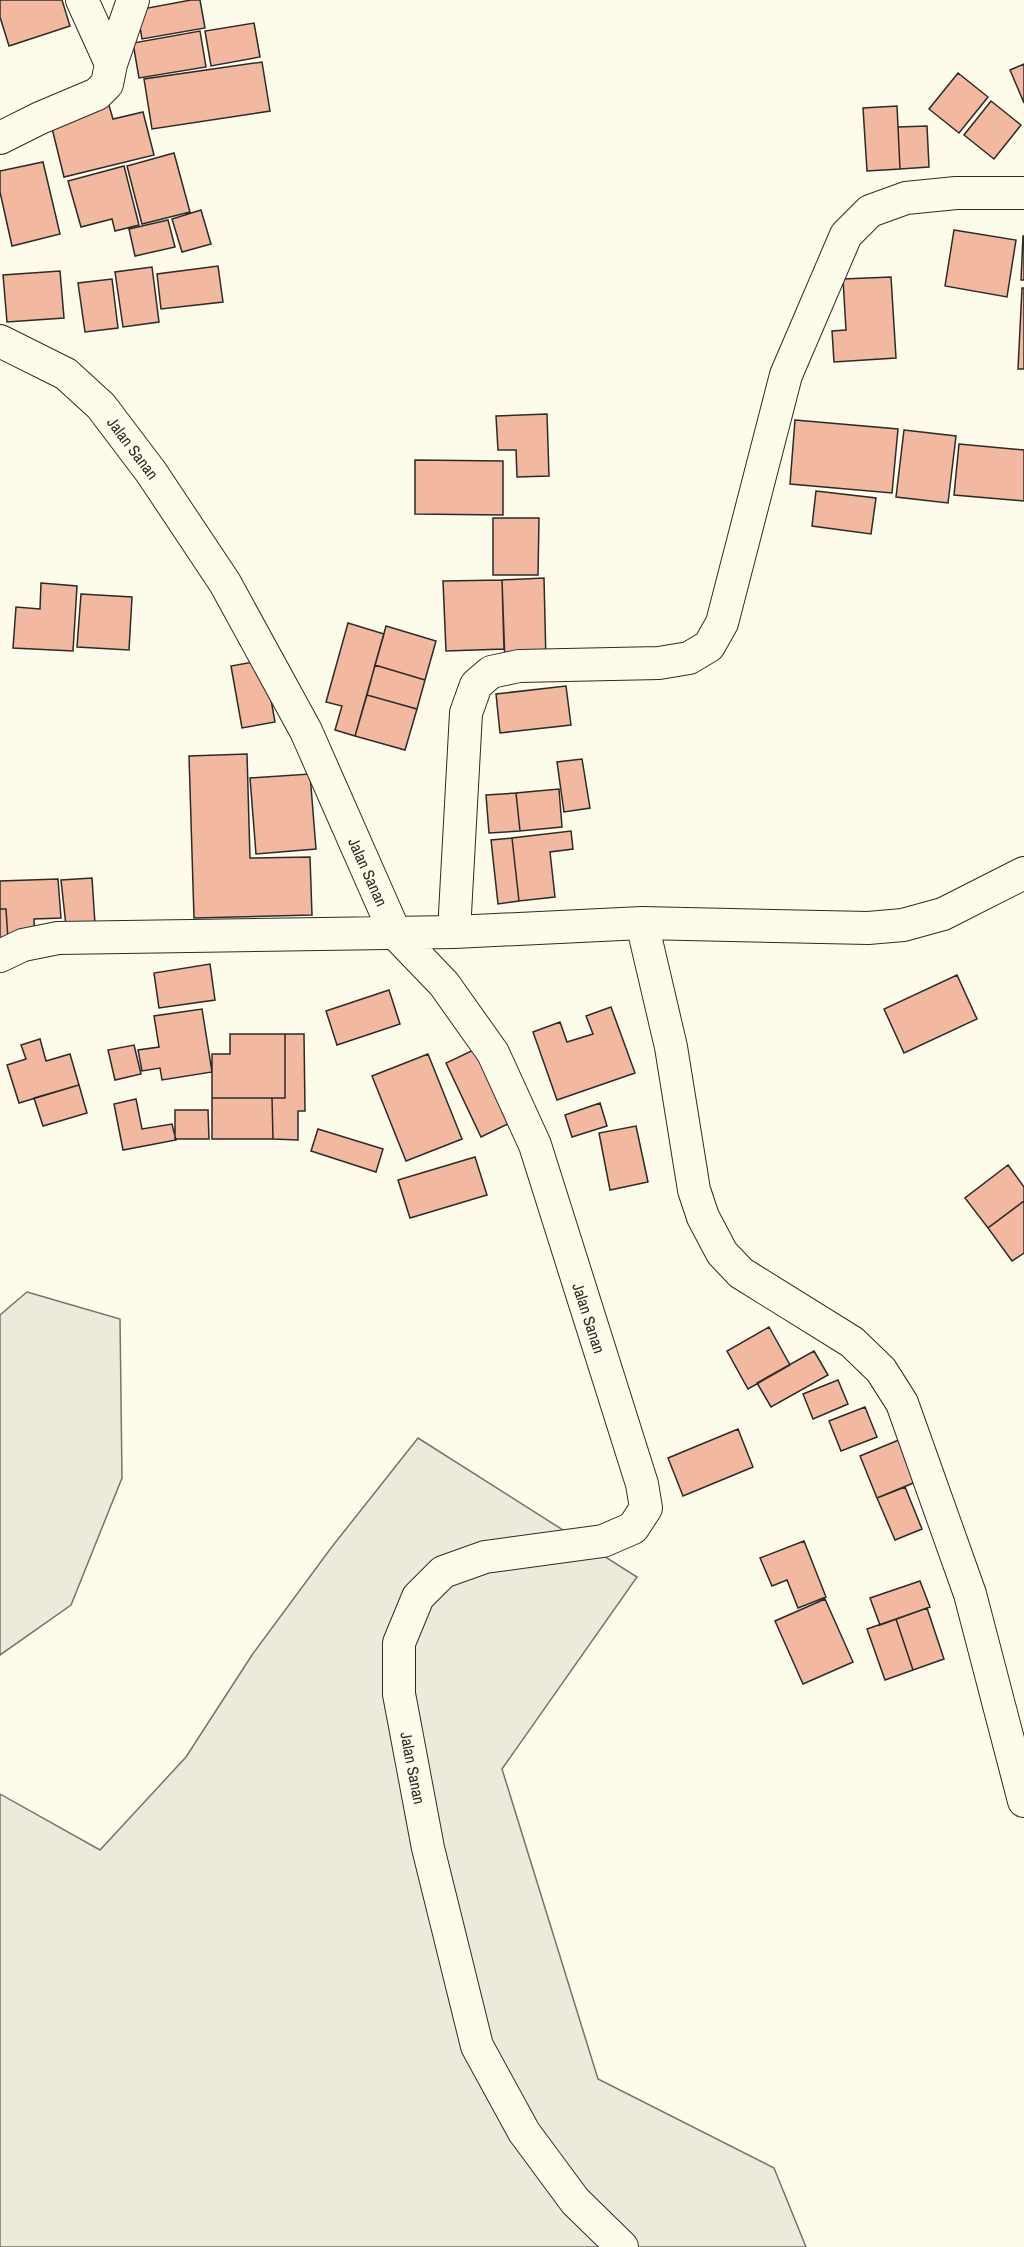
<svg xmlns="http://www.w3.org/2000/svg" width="1024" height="2247" font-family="'Archivo Narrow',sans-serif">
<rect width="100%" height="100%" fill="#fdfbea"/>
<!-- green -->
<path fill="#ecebdb" stroke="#74746e" stroke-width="1.5" d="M 27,1292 L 120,1319 L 122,1478 L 71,1605 L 0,1655 L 0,1315 Z
M 418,1438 L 637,1577 L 502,1769 L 598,2079 L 774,2168 L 806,2247 L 0,2247 L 0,1794 L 100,1850 L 186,1757 L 252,1655 L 331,1548 Z"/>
<!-- building -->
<path fill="#f2b8a0" stroke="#2b2b2b" stroke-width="1.5" d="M 0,0 L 62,0 L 70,26 L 9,46 L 0,17 Z
M 191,0 L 200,0 L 205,28 L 142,39 L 137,10 Z
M 254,23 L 260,57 L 211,66 L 205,31 Z
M 200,31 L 206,67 L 139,78 L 133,43 Z
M 262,62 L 270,111 L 152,129 L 144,79 Z
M 1024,64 L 1024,103 L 1010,70 Z
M 958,73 L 988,97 L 959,133 L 929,109 Z
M 991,101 L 1021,125 L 994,159 L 964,135 Z
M 108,102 L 113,119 L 143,112 L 154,155 L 64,177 L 49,116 Z
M 897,106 L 900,169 L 867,171 L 863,108 Z
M 927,126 L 929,167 L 900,169 L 898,127 Z
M 174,153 L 190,212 L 142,224 L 127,166 Z
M 43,162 L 60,234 L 12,246 L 0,192 L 0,171 Z
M 124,166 L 139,225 L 115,231 L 112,219 L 81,227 L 68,181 Z
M 201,210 L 211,244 L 182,252 L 172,219 Z
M 168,220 L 175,247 L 135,256 L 129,229 Z
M 954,230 L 1016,240 L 1007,297 L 945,286 Z
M 1023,236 L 1024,236 L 1024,280 L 1021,280 Z
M 218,266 L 223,302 L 161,309 L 157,274 Z
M 152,267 L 159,322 L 123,327 L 115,272 Z
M 60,271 L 64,318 L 7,322 L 3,275 Z
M 891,277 L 896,358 L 834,362 L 832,331 L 846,330 L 843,279 Z
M 112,279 L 118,328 L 85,332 L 78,283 Z
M 1022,288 L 1024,288 L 1024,369 L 1018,369 Z
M 547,414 L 549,476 L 517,477 L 516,450 L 498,450 L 496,416 Z
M 795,420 L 898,429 L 892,493 L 790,484 Z
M 904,430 L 956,436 L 948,503 L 896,497 Z
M 959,444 L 1024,450 L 1024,501 L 954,495 Z
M 415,460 L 503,461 L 503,515 L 415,514 Z
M 816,491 L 876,498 L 871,534 L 812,526 Z
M 493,518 L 539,518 L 538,575 L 493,575 Z
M 544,578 L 546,662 L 505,663 L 502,580 Z
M 502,580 L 504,649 L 446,651 L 443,581 Z
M 41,583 L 77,586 L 73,651 L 13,648 L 16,607 L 40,609 Z
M 81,594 L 132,597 L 129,650 L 77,647 Z
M 348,623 L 384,634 L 355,736 L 335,730 L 342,706 L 326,702 Z
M 386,626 L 436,641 L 425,680 L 375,665 Z
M 264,660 L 275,722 L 242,728 L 231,666 Z
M 375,665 L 425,680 L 417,709 L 367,695 Z
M 566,686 L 571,725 L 500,733 L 496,694 Z
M 367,695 L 417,709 L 405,750 L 355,736 Z
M 247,754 L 250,858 L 310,857 L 312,915 L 194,918 L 189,756 Z
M 582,759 L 590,808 L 564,812 L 557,762 Z
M 310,774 L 316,849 L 256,854 L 250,778 Z
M 559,789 L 562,827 L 520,831 L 516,793 Z
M 516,793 L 520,831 L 489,833 L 486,795 Z
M 571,831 L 573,849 L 550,852 L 555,897 L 519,901 L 512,838 Z
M 512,838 L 519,901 L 498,904 L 491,840 Z
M 92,878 L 95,924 L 66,926 L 61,880 Z
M 58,879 L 61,918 L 34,919 L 35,939 L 8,940 L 6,909 L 0,909 L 0,881 Z
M 0,909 L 6,909 L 8,940 L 0,940 Z
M 210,964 L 215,1000 L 159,1008 L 154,973 Z
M 957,975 L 977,1019 L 904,1053 L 884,1009 Z
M 389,990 L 400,1024 L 337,1045 L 326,1011 Z
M 611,1007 L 635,1073 L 557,1100 L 533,1032 L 560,1022 L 567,1042 L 593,1034 L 586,1016 Z
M 202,1009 L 212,1072 L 162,1080 L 160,1068 L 142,1071 L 138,1050 L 159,1047 L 154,1016 Z
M 230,1034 L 285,1034 L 285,1098 L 212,1098 L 212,1054 L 230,1054 Z
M 285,1034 L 304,1034 L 305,1111 L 298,1111 L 298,1140 L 273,1139 L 272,1098 L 285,1098 Z
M 40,1039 L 46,1061 L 70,1054 L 79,1085 L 19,1103 L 7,1065 L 26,1059 L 21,1045 Z
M 134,1045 L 141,1074 L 115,1080 L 108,1050 Z
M 482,1046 L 518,1119 L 481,1137 L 446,1063 Z
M 428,1054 L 462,1139 L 406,1161 L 372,1076 Z
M 79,1085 L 87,1113 L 43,1126 L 34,1098 Z
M 212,1098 L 272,1098 L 273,1139 L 212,1139 Z
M 136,1099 L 142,1129 L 172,1124 L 176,1140 L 123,1150 L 114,1104 Z
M 600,1103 L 607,1126 L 572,1137 L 565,1115 Z
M 175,1110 L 208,1110 L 209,1139 L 175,1139 Z
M 636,1126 L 648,1182 L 610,1190 L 599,1133 Z
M 318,1129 L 383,1149 L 376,1172 L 311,1151 Z
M 475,1157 L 487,1195 L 410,1218 L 398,1180 Z
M 1008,1165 L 1024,1187 L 1024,1201 L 988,1228 L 965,1198 Z
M 1024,1201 L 1024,1253 L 1012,1261 L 988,1228 Z
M 769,1327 L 790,1365 L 748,1389 L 727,1351 Z
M 814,1351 L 828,1375 L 771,1407 L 757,1383 Z
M 838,1380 L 848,1404 L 813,1419 L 803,1394 Z
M 865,1407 L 877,1437 L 841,1451 L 829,1421 Z
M 738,1429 L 753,1467 L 683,1496 L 668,1458 Z
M 906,1437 L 923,1479 L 877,1498 L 860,1456 Z
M 905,1487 L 922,1529 L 895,1540 L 877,1498 Z
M 804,1541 L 826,1597 L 798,1608 L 787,1580 L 772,1586 L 760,1558 Z
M 920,1581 L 930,1607 L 880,1625 L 870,1598 Z
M 825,1599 L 853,1662 L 803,1684 L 775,1621 Z
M 927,1608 L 944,1659 L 913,1670 L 896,1619 Z
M 896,1619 L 913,1670 L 885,1680 L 867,1629 Z"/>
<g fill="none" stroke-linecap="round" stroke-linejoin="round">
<defs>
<path id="minor" d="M 82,0 L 111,64
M 0,138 L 40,118 L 97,94 L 107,84 L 111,64 L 133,0
M 0,341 L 66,374 L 101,406 L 151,472 L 225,583 L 306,731 L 395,933 L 444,984 L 493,1053 L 535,1145 L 642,1484 L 646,1508 L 633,1528 L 603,1541 L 485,1557 L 443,1572 L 418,1597 L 399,1643 L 399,1694 L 428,1848 L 477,2046 L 524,2132 L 575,2201 L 622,2247
M 642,923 L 671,1047 L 694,1190 L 703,1217 L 722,1253 L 741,1273 L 852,1342 L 881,1370 L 902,1403 L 970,1594 L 1024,1801
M 454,932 L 466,713 L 476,685 L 491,672 L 519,666 L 659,663 L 689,658 L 709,646 L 722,623 L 786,375 L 846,235 L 870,211 L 906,198 L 956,193 L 1024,193
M 0,956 L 23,945 L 58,938 L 454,932 L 642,923 L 868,928 L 903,925 L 943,914 L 1024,873"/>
</defs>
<!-- minor casing -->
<use href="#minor" stroke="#2b2b2b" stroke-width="34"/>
<!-- minor -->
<use href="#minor" stroke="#fdfbea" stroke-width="32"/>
</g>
<g text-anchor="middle" stroke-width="4.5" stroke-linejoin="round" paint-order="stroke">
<!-- street labels -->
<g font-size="16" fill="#2b2b2b" stroke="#fdfbea">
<text transform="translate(133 448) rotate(53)" y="6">Jalan Sanan</text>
<text transform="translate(368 872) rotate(66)" y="6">Jalan Sanan</text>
<text transform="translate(589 1318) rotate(72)" y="6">Jalan Sanan</text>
<text transform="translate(413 1768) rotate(79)" y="6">Jalan Sanan</text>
</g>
</g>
</svg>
